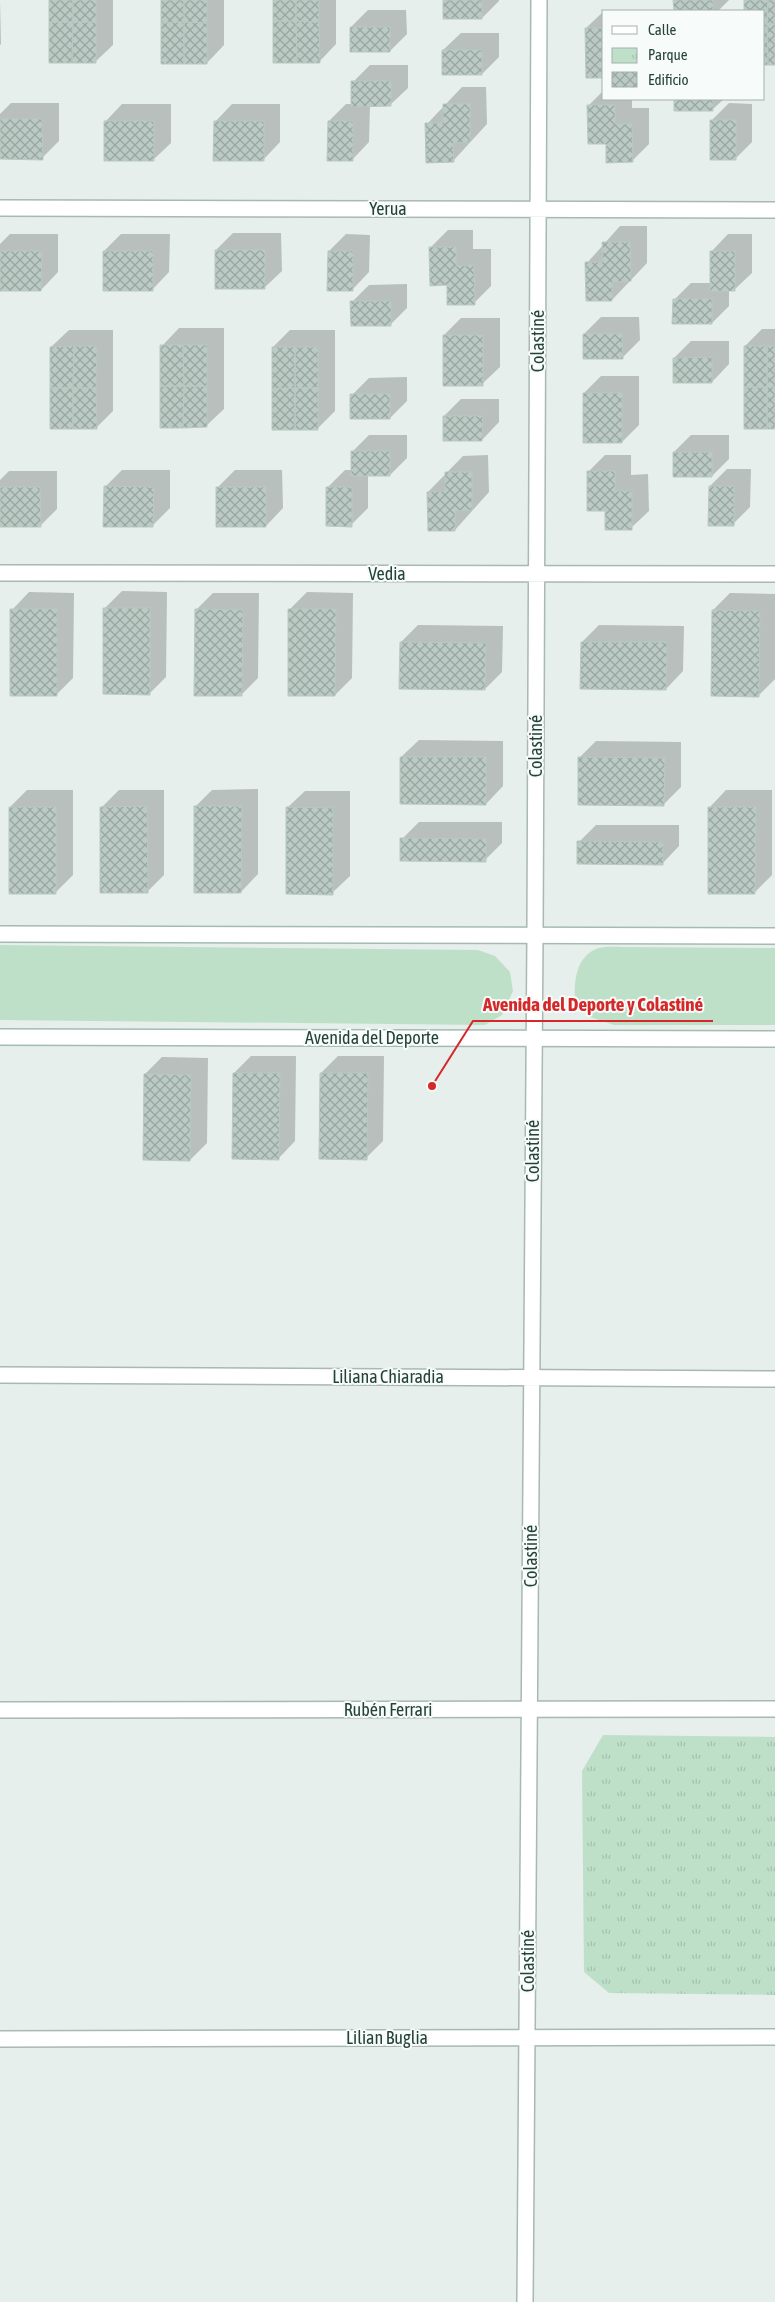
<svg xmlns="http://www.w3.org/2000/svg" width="775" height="2302" font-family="'Asap Condensed',sans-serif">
<defs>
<pattern id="park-tufts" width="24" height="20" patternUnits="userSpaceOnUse" patternTransform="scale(1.25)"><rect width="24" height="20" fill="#bfe0c8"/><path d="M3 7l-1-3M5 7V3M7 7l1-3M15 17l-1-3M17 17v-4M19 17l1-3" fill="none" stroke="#a4c1ad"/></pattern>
<pattern id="building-cross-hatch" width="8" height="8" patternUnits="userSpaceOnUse" patternTransform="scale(1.25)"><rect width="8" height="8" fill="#bbcac4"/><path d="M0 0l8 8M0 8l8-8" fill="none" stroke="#98a6a0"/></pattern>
</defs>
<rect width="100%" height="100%" fill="#e6efeb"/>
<!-- green -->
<path fill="#bfe0c8" d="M 0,945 L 478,950 L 495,956 L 510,972 L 513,991 L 502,1015 L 485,1025 L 0,1020 Z
M 624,947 L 775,948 L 775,1025 L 614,1025 L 590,1017 L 575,1002 C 574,983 575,958 596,949 C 603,946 616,947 624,947 Z"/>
<!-- park -->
<path fill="url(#park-tufts)" d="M 603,1735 L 775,1737 L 775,1995 L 609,1993 L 584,1972 L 582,1771 Z"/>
<!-- shadow -->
<path fill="#0003" d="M 0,0 L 1,44 L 0,45 Z
M 51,0 L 113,0 L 113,45 L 95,62 Z
M 162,0 L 224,0 L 224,45 L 207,63 Z
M 274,0 L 336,0 L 336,44 L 319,62 Z
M 444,0 L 499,0 L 499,1 L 482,18 Z
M 675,0 L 729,0 L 718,11 L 675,11 Z
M 746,0 L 775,0 L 775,64 L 764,64 L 764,11 L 746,11 Z
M 368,10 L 406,10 L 407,34 L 390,51 L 351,27 Z
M 604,11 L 642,11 L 604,11 L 604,77 L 586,28 Z
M 461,33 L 499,33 L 499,57 L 482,74 L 443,50 Z
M 370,65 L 408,65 L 408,88 L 390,105 L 370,105 L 369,142 L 352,160 L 329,121 L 346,104 L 353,104 L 353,82 Z
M 462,87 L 486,87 L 487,124 L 453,161 L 427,124 Z
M 604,90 L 604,99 L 632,99 L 632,108 L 649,108 L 649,144 L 632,161 L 607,142 L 589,105 Z
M 675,99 L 724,99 L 713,109 L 675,109 Z
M 11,103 L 59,103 L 59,141 L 42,158 L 0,158 L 0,114 Z
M 729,103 L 752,104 L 752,142 L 735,159 L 712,120 Z
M 122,104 L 171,104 L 171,143 L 153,160 L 105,122 Z
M 232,104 L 280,104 L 280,142 L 263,160 L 215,122 Z
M 620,226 L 647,226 L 647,263 L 612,300 L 587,263 Z
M 448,230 L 473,230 L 473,249 L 491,249 L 491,286 L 474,303 L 448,284 L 431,247 Z
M 233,233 L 281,233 L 282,271 L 264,288 L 216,250 Z
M 10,234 L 58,234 L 58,272 L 41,290 L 0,290 L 0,244 Z
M 121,234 L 170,234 L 169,272 L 152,290 L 104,251 Z
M 346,234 L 370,235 L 369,272 L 352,290 L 329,251 Z
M 728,234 L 752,234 L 752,273 L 734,290 L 729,290 L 729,306 L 712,323 L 674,300 L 691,283 L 711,283 L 711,252 Z
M 407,284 L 407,308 L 390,325 L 352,302 L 369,285 Z
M 601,317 L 639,317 L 640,340 L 622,358 L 584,334 Z
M 461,318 L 500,318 L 500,367 L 482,384 L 444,335 Z
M 179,328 L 224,328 L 224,409 L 206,426 L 162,346 Z
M 762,329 L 775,329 L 775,428 L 745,346 Z
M 69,330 L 113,330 L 113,411 L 96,428 L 51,347 Z
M 290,330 L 335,330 L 335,411 L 318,428 L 273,347 Z
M 691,341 L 729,341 L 729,364 L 712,382 L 674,358 Z
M 601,376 L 639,376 L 639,425 L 622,442 L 584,393 Z
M 407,377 L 407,401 L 390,418 L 352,395 L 369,378 Z
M 461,399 L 499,399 L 499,422 L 482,440 L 444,416 Z
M 369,435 L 407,435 L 407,458 L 390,475 L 368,475 L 368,508 L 351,525 L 328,487 L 345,470 L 352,470 L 352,452 Z
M 691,435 L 729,435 L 729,459 L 712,476 L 674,452 Z
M 488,455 L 489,492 L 455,530 L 428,492 L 463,456 Z
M 605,455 L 631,455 L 631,475 L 648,474 L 649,511 L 631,528 L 606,509 L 588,472 Z
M 727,469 L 751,469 L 750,507 L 733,524 L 710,486 Z
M 122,470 L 170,470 L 170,508 L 153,525 L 105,487 Z
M 235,470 L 282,470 L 283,508 L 266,526 L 217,488 Z
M 9,471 L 57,471 L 57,509 L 40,526 L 0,526 L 0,480 Z
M 122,591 L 167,592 L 166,677 L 149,694 L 105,608 Z
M 29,592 L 74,593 L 73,678 L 56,695 L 12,610 Z
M 307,592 L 353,593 L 352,678 L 335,695 L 290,609 Z
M 213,593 L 259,593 L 258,678 L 241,695 L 196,610 Z
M 730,593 L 775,594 L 775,679 L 758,696 L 713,610 Z
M 418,625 L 503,626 L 502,672 L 485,689 L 401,642 Z
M 599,625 L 684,626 L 683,671 L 666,689 L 582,642 Z
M 419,740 L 503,741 L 503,786 L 486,804 L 401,757 Z
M 596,741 L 681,742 L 681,787 L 663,805 L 579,758 Z
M 258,789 L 258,874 L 241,892 L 195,807 L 212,790 Z
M 27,790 L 73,790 L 73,875 L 56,892 L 10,807 Z
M 119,790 L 164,790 L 164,875 L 147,892 L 102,807 Z
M 726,790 L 772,790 L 772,875 L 755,892 L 709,808 Z
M 305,791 L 350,791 L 350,876 L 332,893 L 287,808 Z
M 419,822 L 502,822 L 502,843 L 485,860 L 402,839 Z
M 596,825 L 679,825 L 679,846 L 662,864 L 579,842 Z
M 251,1056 L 296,1056 L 295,1141 L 278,1159 L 234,1073 Z
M 338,1056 L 384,1056 L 383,1141 L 366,1158 L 321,1073 Z
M 162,1057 L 208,1058 L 207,1143 L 190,1160 L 145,1074 Z"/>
<!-- building -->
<path fill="url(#building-cross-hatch)" stroke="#b8c9c2" d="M 49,0 L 73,0 L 73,22 L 49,22 Z
M 73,0 L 96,0 L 96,22 L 73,22 Z
M 161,0 L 184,0 L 184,22 L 161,23 Z
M 184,0 L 207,0 L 207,23 L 184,22 Z
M 273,0 L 296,0 L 296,21 L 273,21 Z
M 296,0 L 319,0 L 319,22 L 296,21 Z
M 443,0 L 482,0 L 482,19 L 443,19 Z
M 673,0 L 713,0 L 713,11 L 674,11 Z
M 744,0 L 768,0 L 767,24 L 764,24 L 764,11 L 744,11 Z
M 768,0 L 775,0 L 775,24 L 767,24 Z
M 273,21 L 296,21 L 297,63 L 273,63 Z
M 296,21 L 319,22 L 320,63 L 297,63 Z
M 49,22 L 73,22 L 72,63 L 49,63 Z
M 73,22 L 96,22 L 96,63 L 72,63 Z
M 184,22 L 207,23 L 207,64 L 184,64 Z
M 184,22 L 184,64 L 161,64 L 161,23 Z
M 764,24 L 767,24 L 768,65 L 764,65 Z
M 767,24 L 775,24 L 775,65 L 768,65 Z
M 350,27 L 390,27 L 390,52 L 350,52 Z
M 585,28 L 604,28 L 604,78 L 586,78 Z
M 442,50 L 482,50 L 482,75 L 442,75 Z
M 351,81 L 391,81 L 391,106 L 351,107 Z
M 674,99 L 713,99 L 713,111 L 674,111 Z
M 443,104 L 470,104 L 470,142 L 453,143 L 454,162 L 426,163 L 425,123 L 443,123 Z
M 587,105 L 615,105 L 615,124 L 632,124 L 633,162 L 606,163 L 606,144 L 588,144 Z
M 0,119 L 42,119 L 43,160 L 0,159 Z
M 710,120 L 736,120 L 736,160 L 710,160 Z
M 104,121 L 154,121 L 154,161 L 104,161 Z
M 214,121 L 264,121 L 264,161 L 213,161 Z
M 328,121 L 353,121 L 353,161 L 327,161 Z
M 602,242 L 630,242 L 631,281 L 612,282 L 612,301 L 586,301 L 585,262 L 603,262 Z
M 429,247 L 456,247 L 456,266 L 474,265 L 475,305 L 447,305 L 447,285 L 430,286 Z
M 215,250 L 265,250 L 265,289 L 215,289 Z
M 0,251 L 42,251 L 41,291 L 0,291 Z
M 103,251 L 153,251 L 153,291 L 103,291 Z
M 328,251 L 353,251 L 353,291 L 327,291 Z
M 710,251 L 735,251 L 735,291 L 710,291 Z
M 673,299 L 712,299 L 712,324 L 672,324 Z
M 350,301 L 391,301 L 391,326 L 351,326 Z
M 583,334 L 622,334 L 623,359 L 583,359 Z
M 443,335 L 483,335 L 483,386 L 443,386 Z
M 160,345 L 183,345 L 184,386 L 160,386 Z
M 183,345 L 207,345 L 207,386 L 184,386 Z
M 74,346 L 73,388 L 50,388 L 50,347 Z
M 74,346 L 97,346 L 96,388 L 73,388 Z
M 744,346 L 767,346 L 767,387 L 744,387 Z
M 767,346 L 775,346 L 775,387 L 767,387 Z
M 272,347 L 295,347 L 295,388 L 272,389 Z
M 295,347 L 318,347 L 318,388 L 295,388 Z
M 712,357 L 712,383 L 673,383 L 673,358 Z
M 160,386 L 184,386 L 183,428 L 160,428 Z
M 184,386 L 207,386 L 207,427 L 183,428 Z
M 744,387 L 767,387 L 767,429 L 744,429 Z
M 767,387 L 775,387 L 775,429 L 767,429 Z
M 50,388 L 73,388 L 73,429 L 50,429 Z
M 73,388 L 96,388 L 97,429 L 73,429 Z
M 295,388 L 318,388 L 318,430 L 295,430 Z
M 295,388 L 295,430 L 272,430 L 272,389 Z
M 583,393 L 622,393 L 622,443 L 583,443 Z
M 350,394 L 390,394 L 390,419 L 350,419 Z
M 443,416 L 483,416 L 482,441 L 443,441 Z
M 351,451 L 390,451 L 390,476 L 351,476 Z
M 673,452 L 712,452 L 712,477 L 673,477 Z
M 587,471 L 615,471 L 615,491 L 632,491 L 632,530 L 605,530 L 605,511 L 587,511 Z
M 445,472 L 472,472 L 472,510 L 455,511 L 455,531 L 428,531 L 427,492 L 445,491 Z
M 104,486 L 154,487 L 153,527 L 103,527 Z
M 709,486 L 734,486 L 734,526 L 708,526 Z
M 0,487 L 40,487 L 41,527 L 0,527 Z
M 216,487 L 266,487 L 266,527 L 216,527 Z
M 326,487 L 352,487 L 352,527 L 326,526 Z
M 103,608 L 150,608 L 150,695 L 103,694 Z
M 10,609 L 57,609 L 57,696 L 10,696 Z
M 195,609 L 243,610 L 242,696 L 194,696 Z
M 288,609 L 336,609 L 335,696 L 288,696 Z
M 712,610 L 760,611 L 759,697 L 711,696 Z
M 400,642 L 486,643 L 485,690 L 399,689 Z
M 581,642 L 667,642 L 666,690 L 580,689 Z
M 400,757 L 486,757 L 486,805 L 400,804 Z
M 578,757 L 665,758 L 664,806 L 578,805 Z
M 147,806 L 148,893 L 100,893 L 100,807 Z
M 194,806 L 242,806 L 241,893 L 194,893 Z
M 9,807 L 56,807 L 56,894 L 9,894 Z
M 286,807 L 333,808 L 333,895 L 286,894 Z
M 708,807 L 756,807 L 755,894 L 708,894 Z
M 400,838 L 486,839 L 486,862 L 400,861 Z
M 577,841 L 663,842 L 663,865 L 577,864 Z
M 233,1073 L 280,1073 L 279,1160 L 232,1159 Z
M 320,1073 L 368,1073 L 367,1160 L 319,1159 Z
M 144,1074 L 191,1075 L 190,1161 L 143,1160 Z"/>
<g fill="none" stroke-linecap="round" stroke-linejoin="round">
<defs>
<path id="street" d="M 0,208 L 775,210
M 0,573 L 775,574
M 0,1375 L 775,1379
M 0,1710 L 775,1709
M 0,2039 L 775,2037
M 525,2302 L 535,935 L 539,0"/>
<path id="secondary" d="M 0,934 L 775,936
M 0,1037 L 775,1039"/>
</defs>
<!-- street casing -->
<use href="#street" stroke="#a8b8b2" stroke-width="18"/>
<!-- secondary casing -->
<use href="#secondary" stroke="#a4bbb3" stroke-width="18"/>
<!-- street -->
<use href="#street" stroke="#fff" stroke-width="15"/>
<!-- secondary -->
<use href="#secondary" stroke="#fff" stroke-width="15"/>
</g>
<g text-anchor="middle" stroke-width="4" stroke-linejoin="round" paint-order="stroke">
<!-- street labels -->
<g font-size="18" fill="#24423a" stroke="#f7fbf9">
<text x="388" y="215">Yerua</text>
<text transform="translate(538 341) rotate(-90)" y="6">Colastiné</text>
<text x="387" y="580">Vedia</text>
<text transform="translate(536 746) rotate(-90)" y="6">Colastiné</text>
<text x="372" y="1044">Avenida del Deporte</text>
<text transform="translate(533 1151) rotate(-90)" y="6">Colastiné</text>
<text x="388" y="1383">Liliana Chiaradia</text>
<text transform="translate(531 1556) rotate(-90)" y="6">Colastiné</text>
<text x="388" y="1716">Rubén Ferrari</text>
<text transform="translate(528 1961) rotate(-90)" y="6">Colastiné</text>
<text x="387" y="2044">Lilian Buglia</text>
</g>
</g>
<!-- callouts -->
<path fill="none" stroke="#d62828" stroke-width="2" d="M432 1086L473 1021H713"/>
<circle fill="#d62828" stroke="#f7fbf9" stroke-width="2" cx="432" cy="1086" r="5"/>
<g font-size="19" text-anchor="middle" font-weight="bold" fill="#d62828" stroke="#f7fbf9" stroke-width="4" stroke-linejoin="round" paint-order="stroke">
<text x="593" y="1011">Avenida del Deporte y Colastiné</text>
</g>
<!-- legend -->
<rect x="602" y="10" width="162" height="90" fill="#f7fbf9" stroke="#a3b1ad"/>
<rect x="612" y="26" width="25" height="8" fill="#ffffff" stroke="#a3b1ad"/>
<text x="648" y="35" font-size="15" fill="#24423a">Calle</text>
<rect x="612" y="48" width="25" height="15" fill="url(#park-tufts)" stroke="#a3b1ad"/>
<text x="648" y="60" font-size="15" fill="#24423a">Parque</text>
<rect x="612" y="72" width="25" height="15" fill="url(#building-cross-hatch)" stroke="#a3b1ad"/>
<text x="648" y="85" font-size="15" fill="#24423a">Edificio</text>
</svg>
